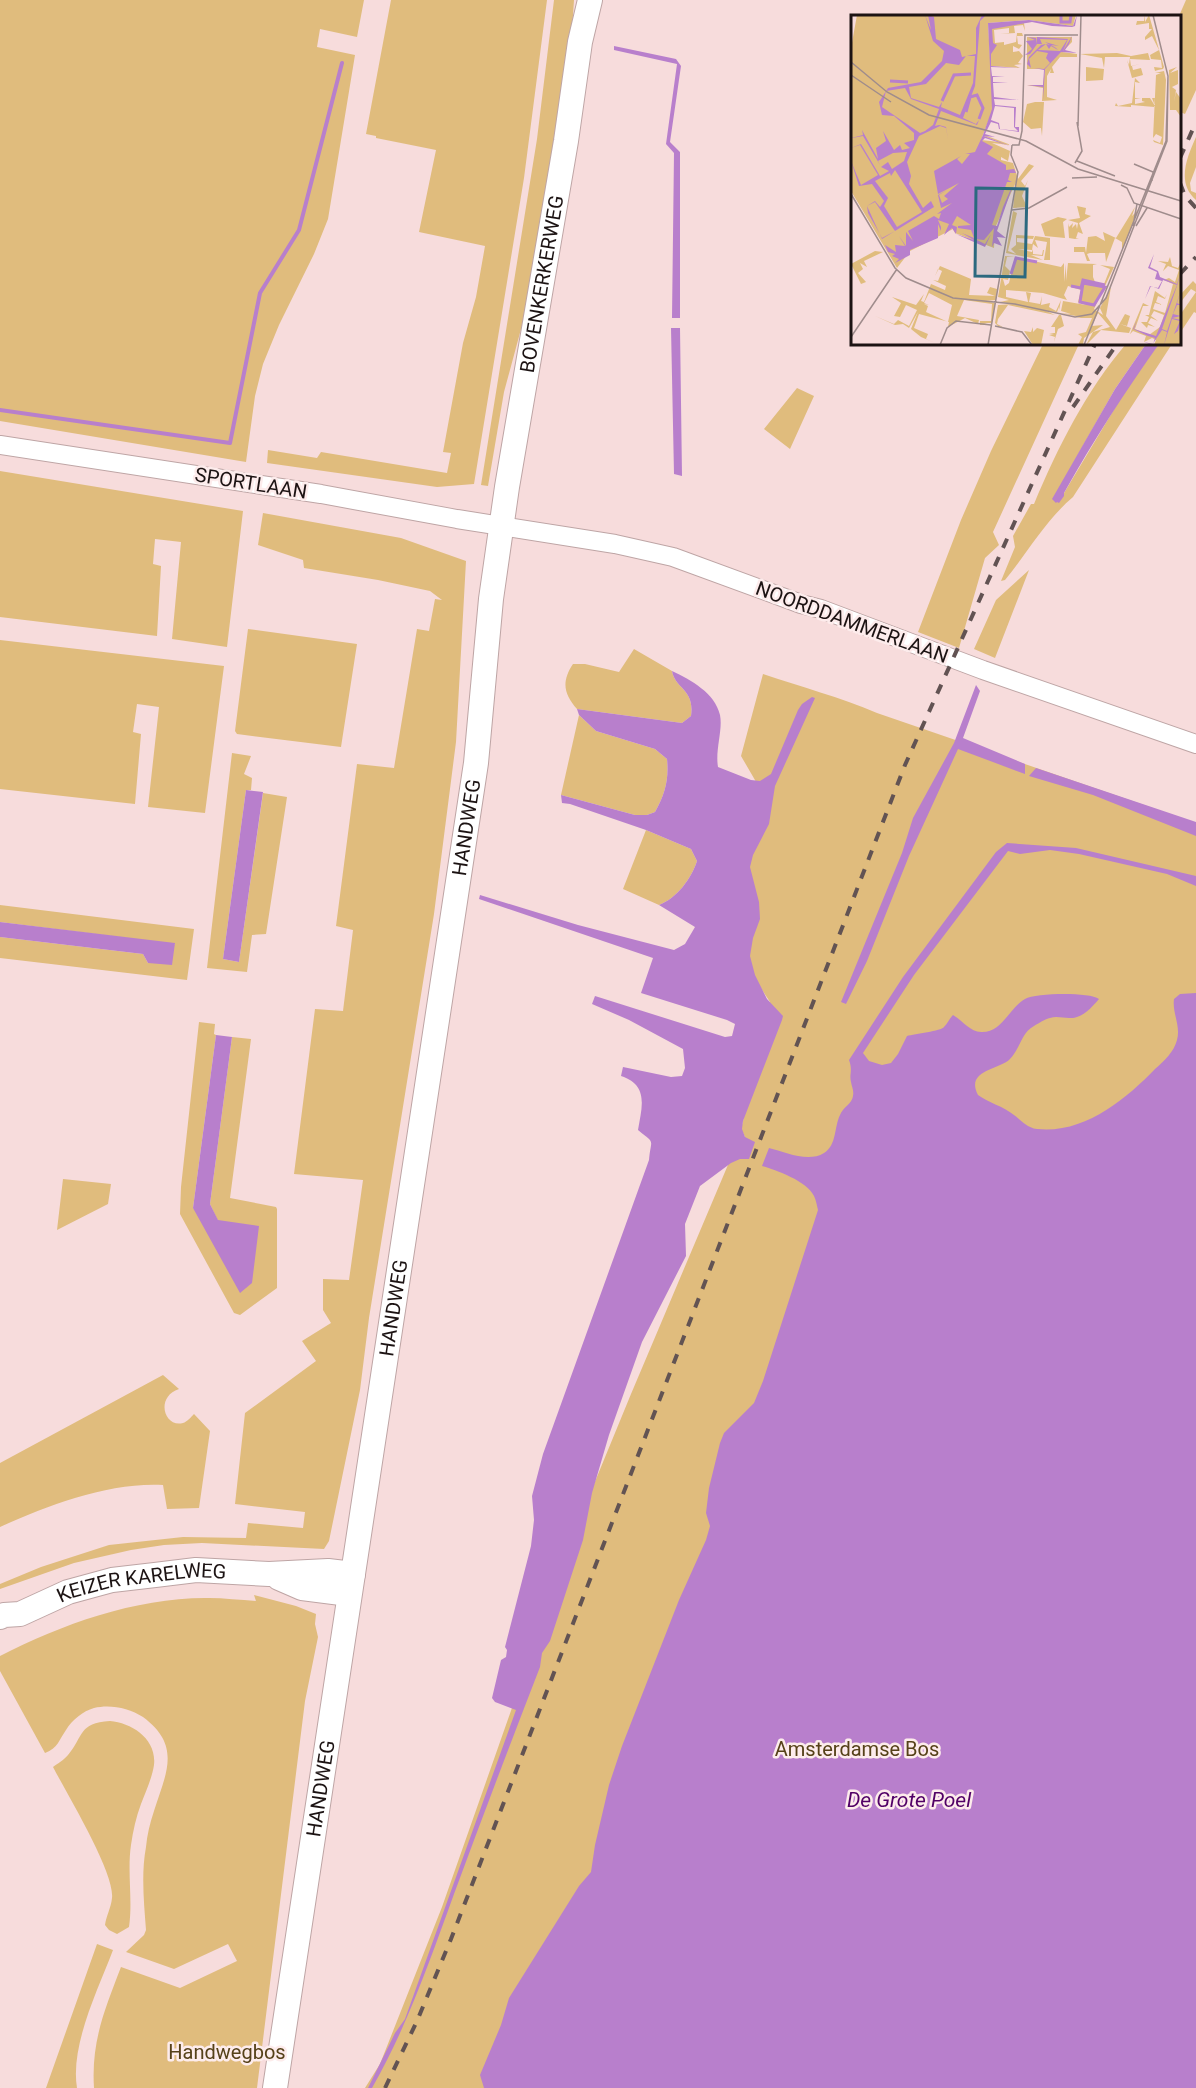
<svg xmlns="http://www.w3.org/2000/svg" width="1196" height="2088" font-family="Roboto,sans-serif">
<rect width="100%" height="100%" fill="#f7dcdc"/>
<!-- green -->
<path fill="#e0bc7d" d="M 0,0 L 364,0 L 357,37 L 320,29 L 317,47 L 355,55 L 328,219 L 314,254 L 279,325 L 263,364 L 255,396 L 246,462 L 0,421 Z
M 391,0 L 547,0 L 524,178 L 474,484 L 437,487 L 267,463 L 268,450 L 317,458 L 321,452 L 447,473 L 451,453 L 443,452 L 463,343 L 476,297 L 485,246 L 419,232 L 436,150 L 376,138 L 376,136 L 366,134 Z
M 554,0 L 574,0 L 571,45 L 541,255 L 504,392 L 488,486 L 481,485 L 537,139 Z
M 1186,0 L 1196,0 L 1196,90 L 1185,114 L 1180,112 L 1179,16 Z
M 1196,137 L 1196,167 L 1190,183 L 1191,191 L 1196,193 L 1196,200 C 1176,183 1187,157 1196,137 Z
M 1193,281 L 1196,284 L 1196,313 L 1194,312 L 1180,333 L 1180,315 L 1196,292 L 1191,289 L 1180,303 L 1180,295 Z
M 1043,344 L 1079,344 L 993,532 L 999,545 L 985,558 L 959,648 L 918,632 L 961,520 L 991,451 Z
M 1126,344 L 1146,344 L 1115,389 L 1053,499 L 1057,501 L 1064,493 L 1128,386 L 1157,346 L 1159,344 L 1172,344 L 1073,497 C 1045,521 1028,552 1005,580 L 1001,581 L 1015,547 L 1013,536 L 1031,504 L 1034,504 C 1058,447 1086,391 1126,344 Z
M 797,388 L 814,396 L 790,449 L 764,429 Z
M 0,471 L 243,511 L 227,647 L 172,639 L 181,542 L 155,539 L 153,564 L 161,566 L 157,636 L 0,617 Z
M 263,513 L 401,538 L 466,561 L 456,742 L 434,914 L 369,1318 L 360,1390 L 329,1541 L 324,1549 L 202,1543 L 164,1545 L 131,1550 L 74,1563 L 0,1589 L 0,1584 L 41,1567 L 109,1545 L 183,1537 L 246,1538 L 248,1523 L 303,1528 L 305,1512 L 235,1504 L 245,1413 L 316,1361 L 302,1341 L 331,1323 L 323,1310 L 323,1279 L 349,1280 L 363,1180 L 294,1174 L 315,1009 L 343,1011 L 353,930 L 336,926 L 357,764 L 394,768 L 417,629 L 429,631 L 435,599 L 442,600 L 430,591 L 378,580 L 304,568 L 303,560 L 258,545 Z
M 1029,570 L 995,658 L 974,649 L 996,600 Z
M 248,629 L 357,644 L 341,747 L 237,734 L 235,731 Z
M 0,640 L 224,666 L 205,813 L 148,807 L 159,707 L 137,704 L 133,732 L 141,734 L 135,804 L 0,789 Z
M 634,649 L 672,671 C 675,689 695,689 691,716 L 682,723 L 577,709 C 564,694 561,682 573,664 L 585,664 L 619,672 Z
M 763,674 C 801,687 840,697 877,713 L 1196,823 L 1196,2088 L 365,2088 L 380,2064 L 442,1907 L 571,1540 L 631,1394 L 733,1153 L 745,1137 L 741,1129 L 743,1121 L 770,1002 L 738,953 L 749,846 L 766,799 L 741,756 Z
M 579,715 L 596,731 L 655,749 L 667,759 C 669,780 665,794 655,812 L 647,815 L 635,815 L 561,795 Z
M 232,753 L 251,756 L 244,774 L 252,778 L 251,790 L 246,790 L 223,959 L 239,962 L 263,793 L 287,797 L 266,934 L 252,935 L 247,972 L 207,968 Z
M 646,830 L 691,849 L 697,861 C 691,879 677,898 659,905 L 623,889 Z
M 0,905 L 194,929 L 187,980 L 0,958 L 0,937 L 143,954 L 148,963 L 175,944 L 0,922 Z
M 199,1022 L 215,1024 L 214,1034 L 216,1035 L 193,1208 L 218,1221 L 210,1204 L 232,1037 L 251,1039 L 230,1198 L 276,1207 L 277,1209 L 277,1288 L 240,1315 L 234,1313 L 180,1214 L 181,1187 Z
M 63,1179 L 111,1184 L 108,1204 L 57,1230 Z
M 163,1375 L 179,1389 C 155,1397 164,1428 183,1423 C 187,1422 191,1417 194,1414 L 210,1431 L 199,1508 L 167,1509 L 163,1485 C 110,1482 48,1505 0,1527 L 0,1463 Z
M 254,1595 L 296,1606 L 316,1614 L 315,1624 L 318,1637 L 305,1701 L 257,2088 L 94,2088 C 91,2041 105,2009 121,1967 L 180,1988 L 237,1961 L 228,1944 L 174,1969 L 126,1952 L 144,1935 L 146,1930 C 144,1903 141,1874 146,1847 C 147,1835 150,1823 154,1811 C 166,1773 182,1746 143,1717 C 129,1708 110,1704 94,1708 C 83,1711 72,1720 66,1730 C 59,1740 58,1748 45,1753 L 0,1671 L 0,1656 C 62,1624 138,1597 209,1598 C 224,1598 240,1600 256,1601 Z
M 110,1721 C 132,1723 157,1739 154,1765 C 152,1778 146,1791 141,1804 C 136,1817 133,1831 131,1845 C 127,1872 133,1900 129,1927 L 117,1934 L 109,1930 L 105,1925 C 106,1916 111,1908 112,1898 C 115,1873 67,1794 53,1767 C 57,1764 64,1760 68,1755 C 84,1736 78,1723 110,1721 Z
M 97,1944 L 113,1950 C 98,1990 70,2045 77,2088 L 46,2088 Z"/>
<!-- water -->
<path fill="#b87fcc" d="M 614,46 L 676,59 L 681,66 L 670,142 L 680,152 L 680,318 L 672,318 L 674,153 L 666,144 L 677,64 L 614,50 Z
M 671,328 L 680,328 L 682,476 L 674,474 Z
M 1146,344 L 1159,344 C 1125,392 1093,441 1064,493 L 1064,496 L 1059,503 L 1057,502 L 1056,503 L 1052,499 L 1115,389 Z
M 672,671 C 691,680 715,693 720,715 C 723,730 715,750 718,767 L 751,780 L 760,781 L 771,774 L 798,710 L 802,704 L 812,697 L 815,698 L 775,786 L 769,824 L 753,855 L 750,867 L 759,902 L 760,919 L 753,938 L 750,956 L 755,975 L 767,999 L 783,1016 L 782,1020 L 743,1121 L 742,1129 L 745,1137 L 755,1142 L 749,1159 L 740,1159 L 731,1163 L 700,1186 L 685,1224 L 686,1256 L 642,1342 L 609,1435 L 592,1493 L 583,1540 L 550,1641 L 542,1653 L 540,1667 C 511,1742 482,1818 454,1894 C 430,1960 407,2027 372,2088 L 368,2088 L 395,2033 L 405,2019 L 516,1710 L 495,1702 L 492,1698 L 501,1660 L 506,1657 L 507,1650 L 505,1647 L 531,1546 L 534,1520 L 532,1496 L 543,1454 L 649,1160 C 651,1137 656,1145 638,1130 C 642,1107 649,1085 621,1076 L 623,1067 L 671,1077 L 682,1076 L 685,1068 L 683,1049 L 629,1020 L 592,1004 L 595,996 L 725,1037 L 732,1036 L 735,1024 L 727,1020 L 641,993 L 653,958 L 479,899 L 480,895 L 578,925 L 674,950 L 685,944 L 695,927 L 659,905 C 677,898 691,879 697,861 L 691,849 L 646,830 L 570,804 L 562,803 L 561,795 L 635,815 L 647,815 L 655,812 C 665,794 669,780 667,759 L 655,749 L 596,731 L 579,715 L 577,709 L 682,723 L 691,716 C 695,689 675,689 672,671 Z
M 976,685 L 980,691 L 963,738 L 1025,764 L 1025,774 L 958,749 L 909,856 L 867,961 L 846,1004 L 841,1002 L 902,853 L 913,818 L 954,743 Z
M 1036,768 L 1196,822 L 1196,836 L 1093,795 L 1029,776 Z
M 246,790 L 263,792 L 239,962 L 223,959 Z
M 1007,843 L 1076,848 L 1196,876 L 1196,886 L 1167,874 L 1079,854 L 1050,850 L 1020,854 L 1008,851 L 914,975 L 863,1053 L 869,1061 L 882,1065 L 891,1063 L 898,1054 L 907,1036 C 915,1034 941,1031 944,1027 C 948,1023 949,1019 953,1015 C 962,1020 970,1032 981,1032 C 1002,1033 1009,1008 1025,999 C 1036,993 1089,992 1099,999 C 1091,1008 1082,1019 1069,1018 C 1063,1018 1056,1016 1050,1018 C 1045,1019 1039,1023 1034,1026 C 1021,1033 1020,1049 1010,1059 C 999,1070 965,1070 978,1095 C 989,1103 1003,1106 1014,1115 C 1021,1120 1027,1128 1037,1129 C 1084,1134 1125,1100 1155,1069 C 1164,1061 1174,1052 1177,1040 C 1181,1026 1172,1013 1174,999 L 1180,994 L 1196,993 L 1196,2088 L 484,2088 L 480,2075 L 501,2025 L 509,1998 L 579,1886 L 591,1872 L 595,1845 L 609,1785 L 622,1746 L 679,1600 L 706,1540 L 710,1526 L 706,1513 L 709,1488 L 720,1443 L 724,1433 L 754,1403 L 763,1381 L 818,1210 C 817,1206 816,1200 814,1196 C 807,1181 776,1170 762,1166 L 769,1148 C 785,1152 808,1163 824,1153 C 837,1145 834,1127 840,1115 C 843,1107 852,1104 853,1096 C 854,1090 852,1088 851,1082 C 849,1074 853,1071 849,1060 L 903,977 L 996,852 Z
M 0,922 L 175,943 L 172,965 L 148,963 L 143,954 L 0,937 Z
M 216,1035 L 232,1037 L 210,1204 L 218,1220 L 259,1226 L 252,1283 L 240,1293 L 193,1208 Z"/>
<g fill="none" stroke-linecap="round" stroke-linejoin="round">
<!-- stream -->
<path stroke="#b87fcc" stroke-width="4" d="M 0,410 L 230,443 L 260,293 L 299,230 L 342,63"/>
<defs>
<path id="minor" d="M 0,445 L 321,494 L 457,519 L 615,544 L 673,557 L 801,604 L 821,609 L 983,670 L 1196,744"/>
<g id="major">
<path d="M 279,1578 L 302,1588 L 349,1594"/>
<path id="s1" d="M 0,1617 L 4,1615 L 20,1614 L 68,1592 L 112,1580 L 155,1575 L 196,1570 L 269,1574 L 328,1571 L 353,1574"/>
<path id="s2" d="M 275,2088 L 476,763 L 491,599 L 507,487 L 566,141 L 580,42 L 590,0"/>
</g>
</defs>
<!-- minor casing -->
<use href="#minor" stroke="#bea5a5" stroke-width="20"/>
<!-- major casing -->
<use href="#major" stroke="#bea5a5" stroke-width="26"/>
<!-- minor -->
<use href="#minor" stroke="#fff" stroke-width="18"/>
<!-- major -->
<use href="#major" stroke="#fff" stroke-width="24"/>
<!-- rail -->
<path stroke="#625353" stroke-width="4" stroke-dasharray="10 10" stroke-linecap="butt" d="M 1180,158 L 1196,122
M 1180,183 L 1185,196 L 1196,208
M 1180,274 L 1196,257
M 1073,407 L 1117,344
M 385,2088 L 417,2021 L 451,1939 L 905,765 L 1095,344"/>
</g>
<g text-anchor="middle" stroke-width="5" stroke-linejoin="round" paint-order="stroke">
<!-- street labels -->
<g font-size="20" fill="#1c1313" stroke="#fdecec">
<text dy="7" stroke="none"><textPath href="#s2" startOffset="1824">BOVENKERKERWEG</textPath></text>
<text transform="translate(251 483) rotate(9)" y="7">SPORTLAAN</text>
<text transform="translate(852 622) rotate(20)" y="7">NOORDDAMMERLAAN</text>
<text dy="7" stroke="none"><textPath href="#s2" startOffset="1275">HANDWEG</textPath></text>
<text dy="7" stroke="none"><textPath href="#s2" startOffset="789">HANDWEG</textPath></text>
<text dy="7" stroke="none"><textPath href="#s1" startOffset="148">KEIZER KARELWEG</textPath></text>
<text dy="7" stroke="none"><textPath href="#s2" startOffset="303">HANDWEG</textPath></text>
</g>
<!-- park labels -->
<g font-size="20" fill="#564119" stroke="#fdecec">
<text x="857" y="1756">Amsterdamse Bos</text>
<text x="227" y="2059">Handwegbos</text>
</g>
<!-- water labels -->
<g font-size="21" font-style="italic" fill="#510166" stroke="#fdecec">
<text x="909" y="1807">De Grote Poel</text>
</g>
</g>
<!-- overview -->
<g transform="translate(851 15)">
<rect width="330" height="330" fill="#f7dcdc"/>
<path d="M 6,0 L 225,0 L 222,11 L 178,5 L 137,8 L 142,94 L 130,125 L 148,127 L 133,121 L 136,121 L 160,130 L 141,128 L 159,136 L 157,146 L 150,142 L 150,145 L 162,148 L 167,164 L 178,149 L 183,151 L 170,166 L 174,171 L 177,165 L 171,181 L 176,192 L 162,193 L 165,167 L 144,213 L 143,233 L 104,218 L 102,214 L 59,236 L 46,253 L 0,176 L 0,33 ZM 294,0 L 294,7 L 298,0 L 313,52 L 312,54 L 307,55 L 304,56 L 303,52 L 311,53 L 310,45 L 300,44 L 299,40 L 308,35 L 301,21 L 294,25 L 294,22 L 301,14 L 298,14 L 298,8 L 285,10 L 286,6 L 293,6 ZM 180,7 L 173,8 L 174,16 L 172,10 L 163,11 L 164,18 L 149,19 L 158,18 L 158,13 L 143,15 L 144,28 L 153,27 L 153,30 L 165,27 L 166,18 L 171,18 L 172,21 L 166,21 L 167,29 L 171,30 L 168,34 L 162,31 L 162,37 L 168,36 L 172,41 L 167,48 L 171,49 L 163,50 L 169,53 L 140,51 L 139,9 ZM 176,22 L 221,22 L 221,27 L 211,37 L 226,39 L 226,42 L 209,42 L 201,52 L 203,58 L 199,58 L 200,54 L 196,61 L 196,82 L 206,85 L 191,86 L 192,73 L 176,70 L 192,70 L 194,54 L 176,54 ZM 266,38 L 280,41 L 297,38 L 299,45 L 279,44 L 280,51 L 289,49 L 281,51 L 282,55 L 290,53 L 292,60 L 281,63 L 276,45 L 278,50 L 279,42 L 254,42 L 253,53 L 251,43 L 229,39 ZM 235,52 L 253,54 L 252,65 L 235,66 ZM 326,52 L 319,58 L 327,55 L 327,69 L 321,72 L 325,75 L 323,87 L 325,77 L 330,84 L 330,102 L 325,95 L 319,95 L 318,55 ZM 313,56 L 315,65 L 312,130 L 303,127 L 302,125 L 309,128 L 311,122 L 305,119 L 302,123 L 305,60 L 310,58 L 304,58 ZM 284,63 L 289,68 L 284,67 L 284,83 L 290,84 L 284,84 L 284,89 L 294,87 L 291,86 L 291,83 L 299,83 L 304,91 L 301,83 L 304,83 L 304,92 L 280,90 L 280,92 L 264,91 L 265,88 L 267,91 L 281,88 ZM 184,87 L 193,87 L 191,121 L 190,113 L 180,114 L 172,107 L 176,89 ZM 226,191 L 235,193 L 234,199 L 240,201 L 228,208 L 232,219 L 227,217 L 225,223 L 228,223 L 224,224 L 218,223 L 217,208 L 218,212 L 222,208 L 221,213 L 225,209 L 226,214 L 227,208 L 217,205 L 229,203 ZM 284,192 L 281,201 L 288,194 L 271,235 L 271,227 L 264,223 L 255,247 L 254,238 L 239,238 L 236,239 L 239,246 L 222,246 L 236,246 L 233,237 L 223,237 L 223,232 L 234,232 L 235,238 L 237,222 L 245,221 L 254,226 L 252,217 L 265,223 ZM 162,196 L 166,198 L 157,236 L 165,239 L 160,234 L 165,230 L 165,220 L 183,221 L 182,224 L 166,223 L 166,227 L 181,229 L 184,221 L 199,223 L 199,245 L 193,245 L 196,227 L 184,225 L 187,233 L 182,229 L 181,235 L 167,234 L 181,237 L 182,234 L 182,239 L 191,240 L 192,235 L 193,235 L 192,241 L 180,240 L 192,245 L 155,238 ZM 207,202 L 216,204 L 212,207 L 214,223 L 194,221 L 190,209 ZM 24,236 L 32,237 L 13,246 L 16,252 L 9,248 L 12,254 L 7,258 L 15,267 L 10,269 L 0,249 ZM 154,241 L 164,242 L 156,242 L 154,251 L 159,256 L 157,265 L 152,264 L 154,271 L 158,268 L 164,242 L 210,252 L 213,248 L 213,267 L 215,249 L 215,266 L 217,248 L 246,249 L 242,250 L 242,262 L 244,267 L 253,269 L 259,254 L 249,250 L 263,252 L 243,294 L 252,300 L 249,293 L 260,272 L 255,301 L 265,315 L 274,299 L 279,301 L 276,311 L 269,309 L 280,313 L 278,318 L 250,315 L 235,330 L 242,317 L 259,312 L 247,298 L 241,311 L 252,310 L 233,323 L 232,330 L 227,330 L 231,322 L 227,319 L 235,317 L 241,303 L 225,303 L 210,300 L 213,311 L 207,314 L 203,327 L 204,322 L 198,320 L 203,319 L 198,318 L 204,318 L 204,312 L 200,312 L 208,300 L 210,300 L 225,303 L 230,302 L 209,298 L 220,299 L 210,296 L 212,286 L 235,290 L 227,287 L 230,275 L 217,271 L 213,280 L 216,285 L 192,278 L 155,275 L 155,282 L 177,287 L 175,277 L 180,278 L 178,287 L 189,289 L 191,281 L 190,290 L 199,288 L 198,292 L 205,296 L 210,285 L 208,295 L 208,292 L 206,297 L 195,296 L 204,300 L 157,290 L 147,304 L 146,309 L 152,312 L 147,311 L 144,308 L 147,290 L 164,289 L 149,287 L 158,285 L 147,282 ZM 319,242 L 321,251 L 327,253 L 330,247 L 330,330 L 303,330 L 305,325 L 301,323 L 293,327 L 295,321 L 282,316 L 279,319 L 292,288 L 298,291 L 292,291 L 284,314 L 298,320 L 309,312 L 313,300 L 303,296 L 300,301 L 307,306 L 300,303 L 297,308 L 304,312 L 297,310 L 296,313 L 290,307 L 296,307 L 298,302 L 294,300 L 298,300 L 304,276 L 314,283 L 316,279 L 314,284 L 307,281 L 305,287 L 312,290 L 304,288 L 302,294 L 314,298 L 322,269 L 313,265 L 318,263 L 324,267 L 328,255 L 317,251 L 312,256 L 315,249 L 307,246 L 317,247 ZM 89,251 L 120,264 L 118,280 L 144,281 L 136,278 L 139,272 L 146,274 L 145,285 L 133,286 L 144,288 L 141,308 L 133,308 L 139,310 L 129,310 L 129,306 L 140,306 L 141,289 L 113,285 L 106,301 L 128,305 L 127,309 L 114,303 L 97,312 L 98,307 L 68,299 L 63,313 L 77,319 L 75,324 L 84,328 L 70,322 L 60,314 L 67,297 L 58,313 L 52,309 L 44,310 L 24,301 L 43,309 L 47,305 L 58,311 L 66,295 L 55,290 L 49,302 L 43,301 L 50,288 L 41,282 L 65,290 L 73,279 L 70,286 L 73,287 L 80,269 L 94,275 L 95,271 L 82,265 L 87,266 L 91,256 L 87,254 L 84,261 ZM 78,278 L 101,290 L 97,307 L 75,297 L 77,291 L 73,289 L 78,290 L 73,288 ZM 182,312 L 182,317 L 186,313 L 193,315 L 190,330 L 182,330 L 173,316 L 180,317 Z" fill="#e0bc7d" fill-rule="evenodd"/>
<path d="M 74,0 L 80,15 L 77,0 L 83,2 L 85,24 L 109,35 L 111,42 L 125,39 L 125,13 L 131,0 L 169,0 L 134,1 L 129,6 L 124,71 L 112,103 L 125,109 L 128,105 L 126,110 L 90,96 L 84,111 L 88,110 L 95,112 L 97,124 L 95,113 L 89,111 L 68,121 L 56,147 L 60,161 L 58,169 L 72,193 L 80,186 L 83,192 L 31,224 L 16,191 L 24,186 L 29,192 L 33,186 L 21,169 L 8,171 L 0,146 L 10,170 L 27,160 L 9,130 L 0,133 L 10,129 L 29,161 L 38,156 L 30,152 L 37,147 L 41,154 L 53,146 L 56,137 L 42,138 L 27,146 L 29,150 L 12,121 L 1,123 L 0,123 L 12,120 L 11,115 L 27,144 L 25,133 L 35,126 L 32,116 L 43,135 L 49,130 L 51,135 L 59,133 L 53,128 L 63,125 L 63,118 L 43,101 L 31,100 L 28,87 L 37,73 L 70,67 L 91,46 L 93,36 L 82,26 ZM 115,41 L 124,41 L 122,68 L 109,100 L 90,92 L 91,87 L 88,92 L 60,83 L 58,72 L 75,69 L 95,48 L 108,50 ZM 54,73 L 60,84 L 88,94 L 82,110 L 74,116 L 69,118 L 31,92 L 35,76 ZM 44,155 L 71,197 L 46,212 L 33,191 L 37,183 L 24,166 L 39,158 L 40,161 ZM 24,187 L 44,216 L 31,223 L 17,198 L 16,191 ZM 226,0 L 224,11 L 221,12 L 201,11 L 181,7 L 141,14 L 142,28 L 146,30 L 140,39 L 140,51 L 168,53 L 140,52 L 141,61 L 154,62 L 142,62 L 142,67 L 157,68 L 142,68 L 143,82 L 168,85 L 143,84 L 144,90 L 165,92 L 164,112 L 168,112 L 168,117 L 148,114 L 147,109 L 140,107 L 134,119 L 144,122 L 133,121 L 159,131 L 134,123 L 131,126 L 142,132 L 136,139 L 155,150 L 155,155 L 163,154 L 165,158 L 159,158 L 157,165 L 161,167 L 156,167 L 141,210 L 146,211 L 152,192 L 159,176 L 161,173 L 146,216 L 155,223 L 146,222 L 151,231 L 143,228 L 141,232 L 143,213 L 133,225 L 124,224 L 134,229 L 140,219 L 134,232 L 105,219 L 101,213 L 93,220 L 98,209 L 87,205 L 90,212 L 90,216 L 87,209 L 87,223 L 59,235 L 59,240 L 44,248 L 48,244 L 41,241 L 44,239 L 37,237 L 34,230 L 45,237 L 44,230 L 54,231 L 48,221 L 55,231 L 55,217 L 62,226 L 57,216 L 83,201 L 88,204 L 90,198 L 86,199 L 101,188 L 90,193 L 87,180 L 96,175 L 88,180 L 91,188 L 97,184 L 93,181 L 108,168 L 87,179 L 83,156 L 110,141 L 106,144 L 111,149 L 119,139 L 114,139 L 124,137 L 132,120 L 141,94 L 137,8 L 178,5 L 222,11 ZM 144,91 L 163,93 L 163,112 L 167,116 L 149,114 L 148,108 L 140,105 ZM 106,201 L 120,210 L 107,211 L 107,213 L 120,215 L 123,223 L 111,218 L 123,225 L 105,219 L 106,212 L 101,210 ZM 221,21 L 218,29 L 214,35 L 226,38 L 210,37 L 194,54 L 192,85 L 192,72 L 176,70 L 192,70 L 193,55 L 183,53 L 193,54 L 199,48 L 195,43 L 197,38 L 186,36 L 178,44 L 180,53 L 176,49 L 178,42 L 190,30 L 195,29 L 199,30 L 194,27 L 208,31 L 200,30 L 205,33 L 207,35 L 208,34 L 207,35 L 200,31 L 198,34 L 195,29 L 187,35 L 209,36 L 216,25 L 189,24 L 191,29 L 186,29 L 179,39 L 174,40 L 181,34 L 175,26 L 184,25 L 177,22 L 185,23 L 186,29 L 186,22 L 217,24 L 212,36 ZM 303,239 L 299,252 L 307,256 L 309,262 L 326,269 L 330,257 L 326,271 L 311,314 L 316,316 L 330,275 L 326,288 L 330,290 L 326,290 L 322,299 L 330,301 L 321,303 L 330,305 L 327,316 L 323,319 L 329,306 L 321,304 L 313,330 L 316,317 L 311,315 L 301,330 L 293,327 L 302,329 L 304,323 L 297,321 L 282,314 L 286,305 L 283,314 L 305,321 L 326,270 L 312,265 L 308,274 L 300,271 L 294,284 L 299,271 L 307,273 L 311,266 L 304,264 L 306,257 L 297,253 Z" fill="#b87fcc" fill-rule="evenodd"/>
<path fill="none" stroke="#b87fcc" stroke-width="3" d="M 210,0 L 210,7 L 219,7 L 220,0M 39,66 L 57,67M 91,86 L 103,60 L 120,59M 115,97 L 119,82 L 126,80 L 132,93 L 128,104M 160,259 L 165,243 L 186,247M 232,268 L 254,272 L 243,290 L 229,287 ZM 220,271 L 230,273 L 232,265 L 254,270"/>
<path fill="none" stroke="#9f8c8c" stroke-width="1.5" d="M 0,47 L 36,77 L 78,100 L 175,126 L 227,154 L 330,186M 0,60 L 40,87M 227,111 L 230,0M 161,130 L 168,130 L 171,116 L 174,20 L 227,20M 226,146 L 264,161M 224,148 L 231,136 L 226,107M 283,149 L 302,157 L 301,166M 221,163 L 246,162M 270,170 L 276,173 L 283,188 L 330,204M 0,179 L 44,253 L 55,263 L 102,283 L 164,289 L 224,302 L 241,299 L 255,283 L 316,126 L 317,61 L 302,0M 161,195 L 178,193 L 216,172M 282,211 L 286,189M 285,211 L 296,193M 144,311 L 171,317 L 181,330M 0,322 L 46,254M 89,330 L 96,313 L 105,306 L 140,310M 137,330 L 167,157 L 160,140 L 161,130M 233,330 L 315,126 L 317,61 L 302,0"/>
<path fill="#2b697f" fill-opacity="0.15" stroke="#2b697f" stroke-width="3" d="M 125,173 L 176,174 L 174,262 L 124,261 Z"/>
<rect width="330" height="330" fill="none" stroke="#1c1313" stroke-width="3"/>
</g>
</svg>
